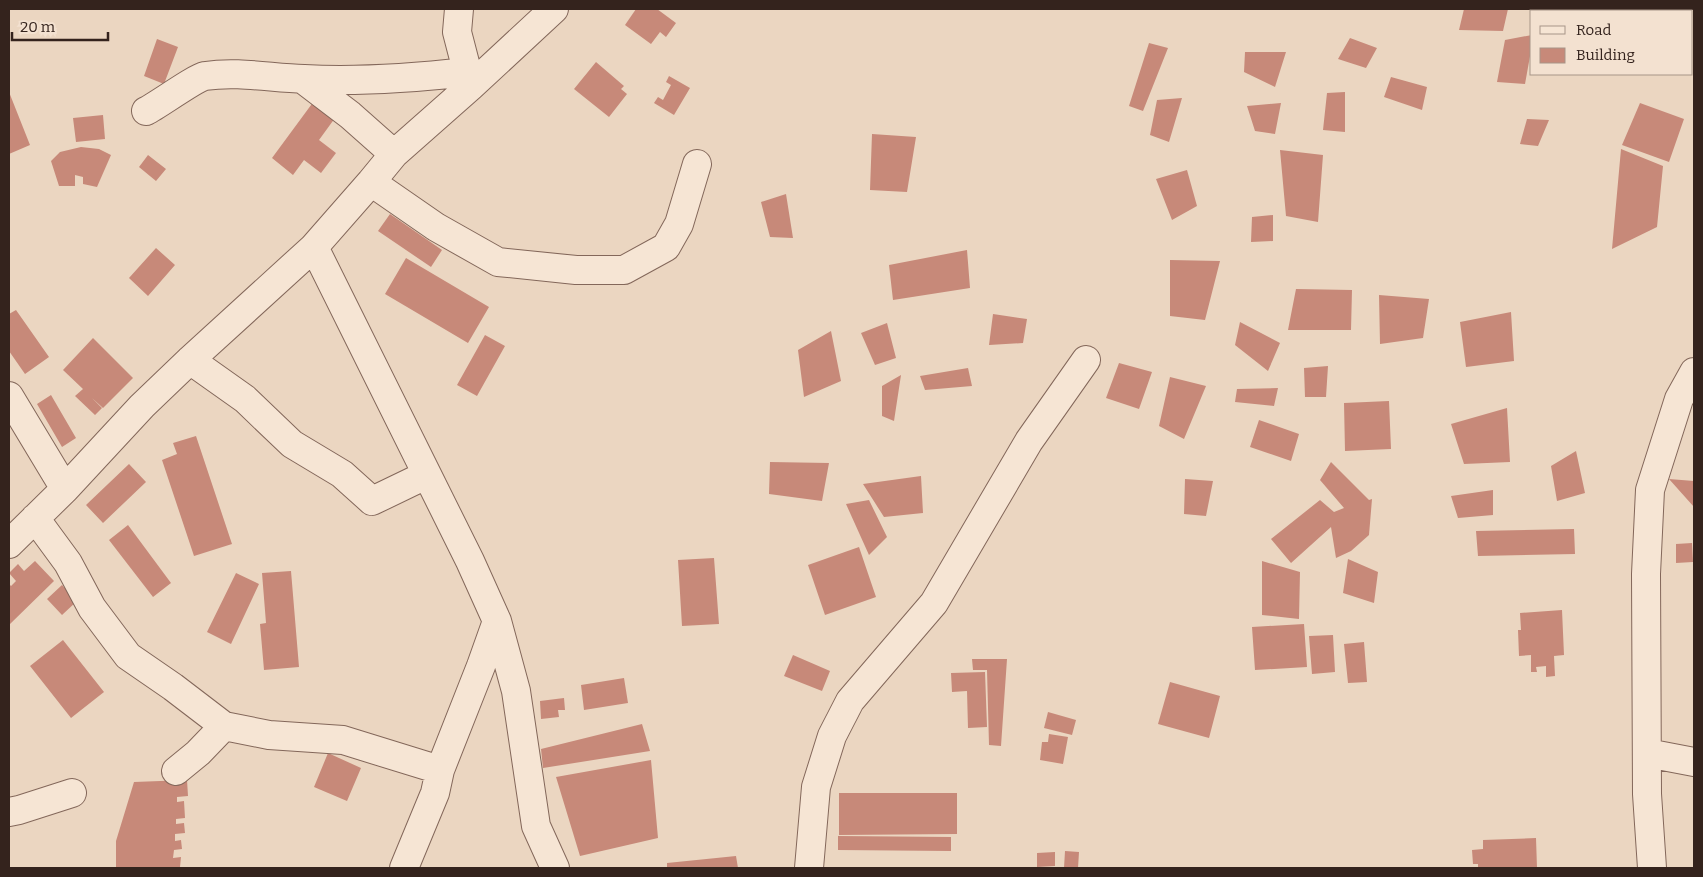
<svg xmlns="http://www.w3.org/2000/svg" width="1703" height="877" font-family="Bitter,serif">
<rect width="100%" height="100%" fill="#ebd6c1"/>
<!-- building -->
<path fill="#c78979" d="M 636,9 L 657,9 L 676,23 L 666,37 L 660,32 L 651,44 L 625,25 Z
M 1464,9 L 1508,9 L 1503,31 L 1459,30 Z
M 1532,35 L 1532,45 L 1525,84 L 1497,82 L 1505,40 Z
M 1350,38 L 1377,48 L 1366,68 L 1338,59 Z
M 157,39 L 178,47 L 164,84 L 144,76 Z
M 1149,43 L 1168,48 L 1143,111 L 1129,106 Z
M 1245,52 L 1286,52 L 1275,87 L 1244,72 Z
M 596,62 L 624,86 L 621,89 L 627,94 L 609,117 L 574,89 Z
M 669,76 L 690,88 L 674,115 L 654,103 L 658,97 L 663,100 L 671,85 L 666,82 Z
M 1391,77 L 1427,87 L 1422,110 L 1384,97 Z
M 9,92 L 30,145 L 9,154 Z
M 1345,92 L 1345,132 L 1323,130 L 1327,93 Z
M 1182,98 L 1169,142 L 1150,135 L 1157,100 Z
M 314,101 L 335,118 L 319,140 L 336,153 L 321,173 L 304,160 L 293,175 L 272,158 Z
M 1281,103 L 1275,134 L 1255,131 L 1247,106 Z
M 1640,103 L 1684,119 L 1669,162 L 1622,145 Z
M 103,115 L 105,139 L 76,142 L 73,118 Z
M 1527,119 L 1549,120 L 1538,146 L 1520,144 Z
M 872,134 L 916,137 L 907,192 L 870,190 Z
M 81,147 L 99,149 L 111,155 L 97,187 L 83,184 L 83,177 L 75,175 L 75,186 L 59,186 L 51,161 L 60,152 Z
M 1621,149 L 1663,166 L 1657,227 L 1612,249 Z
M 1280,150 L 1323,155 L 1318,222 L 1286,216 Z
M 148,155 L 166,169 L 156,181 L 139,167 Z
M 1187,170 L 1197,206 L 1172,220 L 1156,179 Z
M 786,194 L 793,238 L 770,237 L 761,202 Z
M 390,214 L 442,250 L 431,267 L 378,231 Z
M 1273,215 L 1273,241 L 1251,242 L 1252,217 Z
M 156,248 L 175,265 L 148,296 L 129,278 Z
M 967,250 L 970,288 L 893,300 L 889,265 Z
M 406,258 L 489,307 L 468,343 L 385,294 Z
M 1170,260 L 1220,261 L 1205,320 L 1170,316 Z
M 1296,289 L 1352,290 L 1351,330 L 1288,330 Z
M 1379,295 L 1429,299 L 1423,338 L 1380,344 Z
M 16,310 L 49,357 L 25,374 L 9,351 L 9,314 Z
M 1511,312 L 1514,361 L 1466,367 L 1460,322 Z
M 993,314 L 1027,319 L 1023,343 L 989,345 Z
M 1240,322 L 1280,343 L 1268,371 L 1235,345 Z
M 887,323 L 896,358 L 875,365 L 861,333 Z
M 831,331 L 841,381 L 804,397 L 798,350 Z
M 485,335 L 505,346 L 477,396 L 457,385 Z
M 93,338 L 133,378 L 103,408 L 92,398 L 102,408 L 95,415 L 75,396 L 83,389 L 63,370 Z
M 1119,363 L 1152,372 L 1139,409 L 1106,398 Z
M 1328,366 L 1326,397 L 1305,397 L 1304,368 Z
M 968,368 L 972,386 L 925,390 L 920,376 Z
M 901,375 L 894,421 L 882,416 L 882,386 Z
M 1170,377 L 1206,386 L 1184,439 L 1159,426 Z
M 1278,388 L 1274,406 L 1235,402 L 1237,389 Z
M 51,395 L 76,438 L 62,447 L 37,404 Z
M 1389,401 L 1391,449 L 1345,451 L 1344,403 Z
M 1507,408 L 1510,462 L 1464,464 L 1451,424 Z
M 1259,420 L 1299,434 L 1291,461 L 1250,447 Z
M 196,436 L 232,544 L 194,556 L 162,460 L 177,454 L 173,443 Z
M 1576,451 L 1585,493 L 1557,501 L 1551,466 Z
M 770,462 L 829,463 L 822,501 L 769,494 Z
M 1331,462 L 1369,500 L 1372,499 L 1369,535 L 1351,551 L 1336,558 L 1331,527 L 1291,563 L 1271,539 L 1320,500 L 1334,512 L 1344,508 L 1320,480 Z
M 129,464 L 146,482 L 103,523 L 86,505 Z
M 921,476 L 923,513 L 884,517 L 863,484 Z
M 1185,479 L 1213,481 L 1206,516 L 1184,514 Z
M 1669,479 L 1694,481 L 1694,507 Z
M 1493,490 L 1493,515 L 1458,518 L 1451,496 Z
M 869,500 L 887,537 L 869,555 L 846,504 Z
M 128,525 L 171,583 L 153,597 L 109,540 Z
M 1574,529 L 1575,554 L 1478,556 L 1476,531 Z
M 1692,543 L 1693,562 L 1676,563 L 1676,544 Z
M 859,547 L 876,597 L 825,615 L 808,565 Z
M 714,558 L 719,624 L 682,626 L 678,560 Z
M 1348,559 L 1378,572 L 1374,603 L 1343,593 Z
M 35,561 L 54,581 L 9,625 L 9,584 L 11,586 L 16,581 L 9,573 L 18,564 L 24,571 Z
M 1262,561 L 1300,572 L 1299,619 L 1262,615 Z
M 291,571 L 299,667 L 264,670 L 260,624 L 266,623 L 262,573 Z
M 236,573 L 259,584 L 231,644 L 207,632 Z
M 62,585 L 77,601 L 62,615 L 47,599 Z
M 1562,610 L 1564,655 L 1554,656 L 1555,676 L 1546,677 L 1546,666 L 1536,667 L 1537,672 L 1531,672 L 1531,655 L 1519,656 L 1518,630 L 1521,630 L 1520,613 Z
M 1304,624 L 1307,667 L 1255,670 L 1252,627 Z
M 1333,635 L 1335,672 L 1312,674 L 1309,636 Z
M 63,640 L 104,692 L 71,718 L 30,666 Z
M 1364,642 L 1367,682 L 1348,683 L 1344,644 Z
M 793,655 L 830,671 L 822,691 L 784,676 Z
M 972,659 L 1007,659 L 1001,746 L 989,745 L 987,670 L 973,670 Z
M 985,672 L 987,727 L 968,728 L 967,691 L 952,692 L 951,673 Z
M 624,678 L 628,703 L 584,710 L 581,685 Z
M 1170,682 L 1220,696 L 1209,738 L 1158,724 Z
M 564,698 L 565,710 L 558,710 L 559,717 L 541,719 L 540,701 Z
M 1048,712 L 1076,720 L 1072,735 L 1044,728 Z
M 642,724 L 650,751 L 543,768 L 541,749 Z
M 1049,734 L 1068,737 L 1063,764 L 1040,760 L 1042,742 L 1048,742 Z
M 328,753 L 361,768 L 347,801 L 314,787 Z
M 651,760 L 658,838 L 580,856 L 556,777 Z
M 187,780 L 188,796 L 177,797 L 177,802 L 184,801 L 185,818 L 176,819 L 176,824 L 184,823 L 185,833 L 175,834 L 175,841 L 181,840 L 182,849 L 174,850 L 173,858 L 181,857 L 180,867 L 116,868 L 116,841 L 134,782 Z
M 839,793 L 957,793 L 957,834 L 839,835 Z
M 838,836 L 951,837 L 951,851 L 838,850 Z
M 1536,838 L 1537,868 L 1478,868 L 1478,864 L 1473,864 L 1472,850 L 1483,849 L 1483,840 Z
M 1065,851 L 1079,852 L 1078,868 L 1064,868 Z
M 1055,852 L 1055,866 L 1037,867 L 1037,853 Z
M 736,856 L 738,868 L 667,868 L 667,863 Z"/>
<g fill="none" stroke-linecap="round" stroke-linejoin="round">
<defs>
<path id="minor" d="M 459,9 L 457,32 L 471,86
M 304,80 L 350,115 L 394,154
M 146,111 C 158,105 195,78 205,76 C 238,71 271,78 304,79 C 358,82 413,78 467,72
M 371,182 L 436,227 L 498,262 L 576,270 L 624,270 L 666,247 L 679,224 L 697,164
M 314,247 L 470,561 L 497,621 L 516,691 L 536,826 L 555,868
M 190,360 L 245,399 L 292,444 L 342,474 L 372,501 L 426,475
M 9,396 L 65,489
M 35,518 L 68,563 L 92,608 L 128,656 L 173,687 L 224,726 L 269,735 L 343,740 L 440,770
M 9,544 L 65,489 L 142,406 L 190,360 L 314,247 L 371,182 L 394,154 L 471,86 L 554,9
M 1647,753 L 1694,762
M 176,771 L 198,753 L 224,726
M 9,812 L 19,810 L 72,793
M 404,868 L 435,793 L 440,770 L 481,666 L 497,621
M 809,868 L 816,787 L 832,736 L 850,701 L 934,603 L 1029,441 L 1086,360
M 1652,868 L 1647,794 L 1646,574 L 1650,490 L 1679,399 L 1694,372"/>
</defs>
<!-- minor casing -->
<use href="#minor" stroke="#83675a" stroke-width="30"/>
<!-- minor -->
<use href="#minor" stroke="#f6e5d4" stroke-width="28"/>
</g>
<!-- border -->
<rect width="1703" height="877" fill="none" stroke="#34231d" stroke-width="20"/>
<!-- legend -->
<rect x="1530" y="10" width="162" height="65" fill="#f3e1d0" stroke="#a79588"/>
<rect x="1540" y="26" width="25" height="8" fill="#f6e5d4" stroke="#a79588"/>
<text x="1576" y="35" font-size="15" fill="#34231d">Road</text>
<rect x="1540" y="48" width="25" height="15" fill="#c78979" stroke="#a79588"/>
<text x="1576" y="60" font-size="15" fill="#34231d">Building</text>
<!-- scale -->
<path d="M12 32v8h96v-8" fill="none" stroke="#34231d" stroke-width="2.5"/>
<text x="20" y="32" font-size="15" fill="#34231d" stroke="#f3e1d0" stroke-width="4" paint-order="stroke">20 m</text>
</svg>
